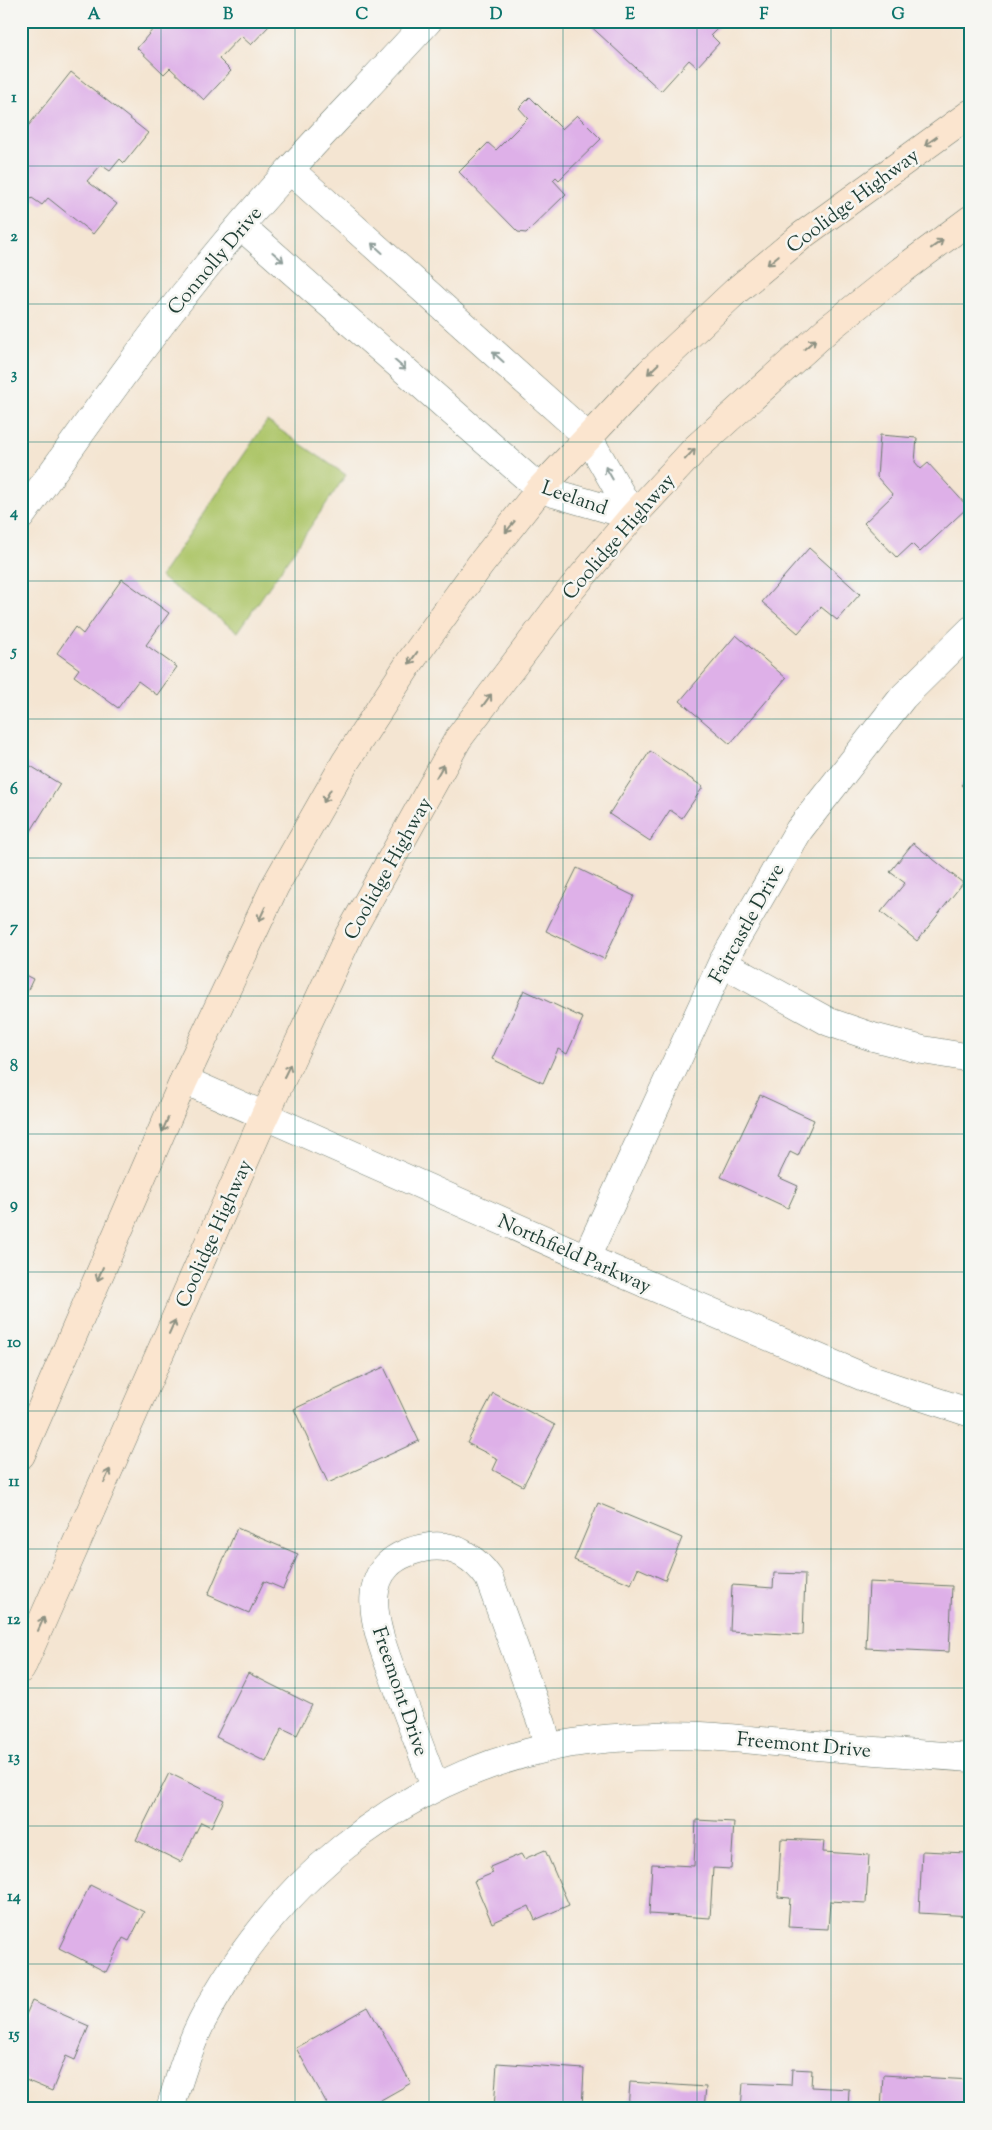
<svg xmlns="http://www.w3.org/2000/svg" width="992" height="2130" font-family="'Sorts Mill Goudy',serif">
<rect width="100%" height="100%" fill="#f6f6f2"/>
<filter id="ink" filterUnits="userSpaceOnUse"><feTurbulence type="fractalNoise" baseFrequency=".02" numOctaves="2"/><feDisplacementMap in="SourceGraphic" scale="10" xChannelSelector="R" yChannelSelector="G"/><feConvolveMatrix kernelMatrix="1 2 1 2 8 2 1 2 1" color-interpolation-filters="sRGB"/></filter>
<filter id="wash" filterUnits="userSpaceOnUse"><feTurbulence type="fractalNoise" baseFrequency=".0096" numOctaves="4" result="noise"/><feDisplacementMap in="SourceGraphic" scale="20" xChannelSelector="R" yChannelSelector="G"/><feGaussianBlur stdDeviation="1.12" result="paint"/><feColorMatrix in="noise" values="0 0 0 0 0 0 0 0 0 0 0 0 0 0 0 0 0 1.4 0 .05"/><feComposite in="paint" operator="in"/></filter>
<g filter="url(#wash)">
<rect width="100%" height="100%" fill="#f4e5d2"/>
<!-- green -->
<path fill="#aec66b" stroke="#668250" d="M 267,421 L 346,475 L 238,632 L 160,577 Z"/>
<g id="blocks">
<!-- building -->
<path fill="#deb0e8" d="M 160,21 L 264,21 L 269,26 L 251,45 L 241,36 L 219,59 L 231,71 L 204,100 L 170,68 L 164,74 L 137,48 Z
M 585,21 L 725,21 L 711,35 L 719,43 L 697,67 L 689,60 L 661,91 Z
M 71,72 L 148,133 L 124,163 L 120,159 L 110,171 L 101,165 L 87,181 L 117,204 L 93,234 L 48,198 L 42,205 L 32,198 L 29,201 L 21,195 L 21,135 Z
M 530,97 L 562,129 L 577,115 L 601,139 L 559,180 L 556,177 L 553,180 L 566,194 L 526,233 L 518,232 L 459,172 L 488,143 L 496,150 L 528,118 L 519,108 Z
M 880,435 L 917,438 L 915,462 L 921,469 L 928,463 L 968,507 L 920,552 L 912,544 L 897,558 L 864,523 L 893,495 L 877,477 Z
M 809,548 L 860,594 L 837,620 L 821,607 L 798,633 L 762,602 Z
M 122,579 L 169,613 L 146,645 L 177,667 L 157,695 L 138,681 L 118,708 L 74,676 L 79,669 L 57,653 L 75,627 L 83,634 Z
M 736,635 L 786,678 L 730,744 L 680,701 Z
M 650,751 L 703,787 L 682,818 L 670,810 L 650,841 L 609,814 Z
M 21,760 L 60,784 L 21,847 Z
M 971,774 L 971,794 L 961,785 Z
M 913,843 L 963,883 L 917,941 L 881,912 L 905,883 L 890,872 Z
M 577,868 L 634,896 L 604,959 L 546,931 Z
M 21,973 L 33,979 L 21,1005 Z
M 524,990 L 583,1018 L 567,1054 L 558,1049 L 543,1083 L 492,1059 Z
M 760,1095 L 814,1120 L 798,1156 L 790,1152 L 778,1177 L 798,1186 L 788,1208 L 721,1177 Z
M 965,1159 L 971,1159 L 971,1211 L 969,1211 Z
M 384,1367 L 419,1441 L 328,1483 L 294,1409 Z
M 493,1393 L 555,1425 L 523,1486 L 493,1470 L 498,1459 L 467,1443 Z
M 598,1503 L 682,1538 L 665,1580 L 638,1568 L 631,1584 L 574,1560 Z
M 237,1528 L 298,1554 L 283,1589 L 264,1581 L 249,1613 L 208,1595 Z
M 774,1573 L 805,1574 L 803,1635 L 730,1631 L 732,1585 L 773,1588 Z
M 869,1582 L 952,1586 L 949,1652 L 866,1648 Z
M 248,1673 L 312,1705 L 297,1735 L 282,1728 L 266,1762 L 216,1737 Z
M 169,1773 L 224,1800 L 211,1827 L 201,1822 L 181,1862 L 136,1840 Z
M 696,1820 L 734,1822 L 731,1869 L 713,1868 L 710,1918 L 649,1914 L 652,1864 L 694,1866 Z
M 781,1839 L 824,1841 L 823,1852 L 869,1855 L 866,1903 L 830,1901 L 828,1929 L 788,1927 L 790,1898 L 778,1897 Z
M 545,1850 L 569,1905 L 535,1920 L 529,1906 L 492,1923 L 474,1881 L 493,1873 L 490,1867 L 521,1854 L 524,1859 Z
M 922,1851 L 967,1853 L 966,1867 L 971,1867 L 971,1916 L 919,1913 Z
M 90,1885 L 144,1912 L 129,1941 L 123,1938 L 106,1972 L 59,1948 Z
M 32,2001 L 89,2026 L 75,2060 L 66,2056 L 52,2091 L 21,2078 L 21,2026 Z
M 368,2007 L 411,2083 L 365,2109 L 330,2109 L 296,2048 Z
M 497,2063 L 584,2069 L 582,2109 L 494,2109 Z
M 792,2069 L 812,2070 L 811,2087 L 849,2089 L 848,2109 L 741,2109 L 743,2083 L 791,2085 Z
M 883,2075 L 971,2080 L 971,2109 L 881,2109 Z
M 630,2082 L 706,2087 L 704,2109 L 628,2109 Z"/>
</g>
</g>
<g filter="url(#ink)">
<use href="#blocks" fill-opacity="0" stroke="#6a786b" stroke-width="1"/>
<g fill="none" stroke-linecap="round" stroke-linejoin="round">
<defs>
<path id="street" d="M 290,170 L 588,437 L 633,516
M 241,226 L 540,489 L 633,516
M 21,516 C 84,429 145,341 214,257 C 281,175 356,100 428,21
M 722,963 L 829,1022 L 873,1037 L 923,1050 L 971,1058
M 184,1080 L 586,1258 L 868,1379 L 971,1413
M 586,1258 L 722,963 L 799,830 L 903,697 L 971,630
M 435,1787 C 423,1755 411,1723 399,1691 C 380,1638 342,1561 429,1547 C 454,1543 476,1559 489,1578 L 542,1724 L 548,1748
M 170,2109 C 179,2080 188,2049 202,2021 C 273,1885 396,1782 547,1748 C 581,1740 619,1737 654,1736 C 705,1733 754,1741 805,1745 C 860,1750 915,1754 971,1758"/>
<path id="secondary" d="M 21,1455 L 184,1080 L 275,886 L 346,761 L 410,662 L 480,565 L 540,489 L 650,372 L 737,290 L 804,234 L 971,113
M 21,1669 L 265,1115 L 349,935 L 458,739 L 569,592 L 633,516 L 696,448 L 828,329 L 902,270 L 971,219"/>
</defs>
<!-- street casing -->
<use href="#street" stroke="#6a786b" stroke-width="29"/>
<!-- secondary casing -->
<use href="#secondary" stroke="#6a786b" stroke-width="29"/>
<!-- street -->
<use href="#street" stroke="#fff" stroke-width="28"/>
<!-- secondary -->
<use href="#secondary" stroke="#fbe5cf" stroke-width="28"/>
</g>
<!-- one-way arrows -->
<defs><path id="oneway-shaft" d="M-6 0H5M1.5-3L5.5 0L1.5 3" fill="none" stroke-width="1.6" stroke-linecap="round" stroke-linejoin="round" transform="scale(1.25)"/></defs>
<g stroke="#8d9182">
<use href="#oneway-shaft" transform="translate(931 141) rotate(144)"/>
<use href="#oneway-shaft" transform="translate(937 244) rotate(-36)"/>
<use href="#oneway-shaft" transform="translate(773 260) rotate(140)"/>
<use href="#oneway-shaft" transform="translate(810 344) rotate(-41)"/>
<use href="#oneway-shaft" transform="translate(653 369) rotate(136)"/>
<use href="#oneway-shaft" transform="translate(690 454) rotate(-47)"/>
<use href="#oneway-shaft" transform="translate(510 527) rotate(129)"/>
<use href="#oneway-shaft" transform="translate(413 658) rotate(125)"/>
<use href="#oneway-shaft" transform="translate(487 700) rotate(-54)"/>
<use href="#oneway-shaft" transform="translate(440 771) rotate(-60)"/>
<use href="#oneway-shaft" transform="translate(327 796) rotate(119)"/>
<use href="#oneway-shaft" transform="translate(262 914) rotate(115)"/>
<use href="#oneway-shaft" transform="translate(287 1071) rotate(-64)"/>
<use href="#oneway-shaft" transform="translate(165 1125) rotate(113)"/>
<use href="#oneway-shaft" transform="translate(100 1274) rotate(113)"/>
<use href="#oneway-shaft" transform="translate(172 1327) rotate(-66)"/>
<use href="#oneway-shaft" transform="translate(107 1476) rotate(-66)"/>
<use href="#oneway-shaft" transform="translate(41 1624) rotate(-66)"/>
</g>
<g stroke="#8f9e9a">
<use href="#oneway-shaft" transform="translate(377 248) rotate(-138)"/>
<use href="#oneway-shaft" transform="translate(278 257) rotate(41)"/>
<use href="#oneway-shaft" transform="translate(498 357) rotate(-138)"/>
<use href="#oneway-shaft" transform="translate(400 365) rotate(41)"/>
<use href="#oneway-shaft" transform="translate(609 473) rotate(-120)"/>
</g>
</g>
<!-- grid -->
<path fill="none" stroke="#0f766e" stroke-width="1" stroke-opacity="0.55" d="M 161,21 L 161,2109M 295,21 L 295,2109M 429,21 L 429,2109M 563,21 L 563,2109M 697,21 L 697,2109M 831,21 L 831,2109M 21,166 L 971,166M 21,304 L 971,304M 21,442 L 971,442M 21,581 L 971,581M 21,719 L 971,719M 21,858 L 971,858M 21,996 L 971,996M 21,1134 L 971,1134M 21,1272 L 971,1272M 21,1411 L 971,1411M 21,1549 L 971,1549M 21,1688 L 971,1688M 21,1826 L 971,1826M 21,1964 L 971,1964"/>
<g text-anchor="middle" stroke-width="5" stroke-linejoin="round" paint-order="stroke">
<!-- street labels -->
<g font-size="20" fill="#1f3d34" stroke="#f6f6f2">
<text transform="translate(852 200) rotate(-37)" y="7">Coolidge Highway</text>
<text transform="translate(214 260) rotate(-50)" y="7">Connolly Drive</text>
<text transform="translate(575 497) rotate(19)" y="7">Leeland</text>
<text transform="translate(618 536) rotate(-49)" y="7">Coolidge Highway</text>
<text transform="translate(387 868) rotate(-61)" y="7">Coolidge Highway</text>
<text transform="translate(746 923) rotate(-61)" y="7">Faircastle Drive</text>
<text transform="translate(213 1233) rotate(-66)" y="7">Coolidge Highway</text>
<text transform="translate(575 1253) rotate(24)" y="7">Northfield Parkway</text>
<text transform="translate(401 1691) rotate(71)" y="7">Freemont Drive</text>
<text transform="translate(804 1744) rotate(5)" y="7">Freemont Drive</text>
</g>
</g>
<!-- margin -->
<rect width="992" height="2130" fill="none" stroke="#f6f6f2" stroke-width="55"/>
<rect x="28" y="28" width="936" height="2074" fill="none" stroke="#0f766e" stroke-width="2"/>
<g font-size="16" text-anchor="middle" font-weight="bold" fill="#0f766e">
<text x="94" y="19">A</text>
<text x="228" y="19">B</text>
<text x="362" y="19">C</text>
<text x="496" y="19">D</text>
<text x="630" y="19">E</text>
<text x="764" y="19">F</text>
<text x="898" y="19">G</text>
<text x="14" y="102">1</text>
<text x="14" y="241">2</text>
<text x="14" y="379">3</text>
<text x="14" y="517">4</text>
<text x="14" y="656">5</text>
<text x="14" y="794">6</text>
<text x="14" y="932">7</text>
<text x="14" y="1071">8</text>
<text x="14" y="1209">9</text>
<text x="14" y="1347">10</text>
<text x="14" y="1486">11</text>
<text x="14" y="1624">12</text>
<text x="14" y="1762">13</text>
<text x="14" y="1901">14</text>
<text x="14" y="2039">15</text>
</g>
</svg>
